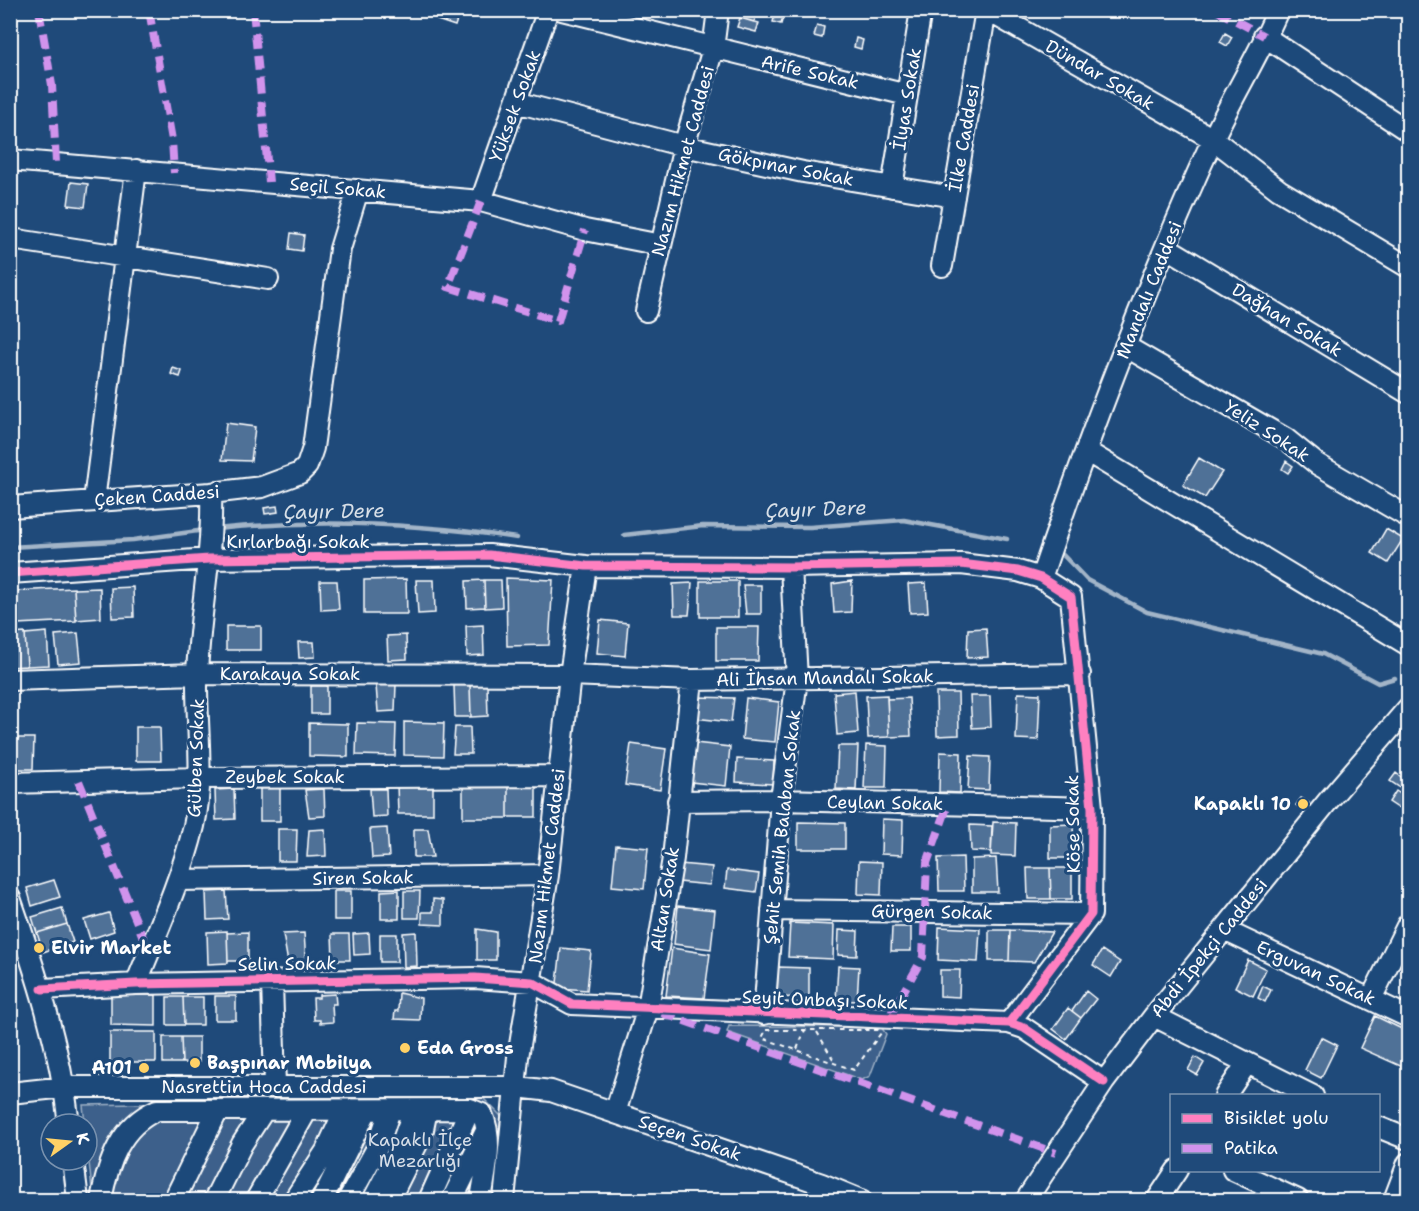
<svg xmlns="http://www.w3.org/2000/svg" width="1419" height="1211" font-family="'Shantell Sans',sans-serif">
<rect width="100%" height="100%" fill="#1f4a7a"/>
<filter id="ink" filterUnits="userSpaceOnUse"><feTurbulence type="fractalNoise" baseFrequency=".0167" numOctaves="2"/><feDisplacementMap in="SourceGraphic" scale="12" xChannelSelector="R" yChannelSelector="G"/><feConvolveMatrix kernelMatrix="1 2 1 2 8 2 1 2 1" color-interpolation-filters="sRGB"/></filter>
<g filter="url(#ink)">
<!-- green -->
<path fill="#3c618b" stroke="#9eb0c5" stroke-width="1.5" d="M 729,1026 L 881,1027 L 886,1034 L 870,1076 L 862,1080 L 727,1032 Z
M 483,1098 L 501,1116 L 490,1200 L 93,1200 L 83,1105 Z"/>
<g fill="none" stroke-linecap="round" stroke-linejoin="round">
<!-- stream -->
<path stroke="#a3b5c8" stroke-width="4.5" d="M 216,529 C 316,519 418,523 517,538
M 624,535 L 703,526 L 810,527 L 904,520 L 1007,539
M 10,547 L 133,540 L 205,530
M 1063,555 L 1087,580 L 1147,612 L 1323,654 L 1378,683 L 1395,678"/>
</g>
<!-- building -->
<path fill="#507197" stroke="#fff" stroke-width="1.5" d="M 440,10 L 460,10 L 458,17 Z
M 440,11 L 458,17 L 455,26 L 437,20 Z
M 741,11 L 756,16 L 754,22 L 740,18 Z
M 775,15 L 783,17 L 781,24 L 773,22 Z
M 740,18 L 759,23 L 756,32 L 737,27 Z
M 817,25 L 824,27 L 822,38 L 814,36 Z
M 1225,33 L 1232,37 L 1227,46 L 1220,42 Z
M 856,38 L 863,40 L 861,49 L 854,47 Z
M 71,182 L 88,184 L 85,207 L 68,205 Z
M 291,233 L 304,235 L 302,251 L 289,249 Z
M 173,368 L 182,371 L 180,377 L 171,374 Z
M 226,423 L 255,427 L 251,461 L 222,460 Z
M 1199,458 L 1222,472 L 1205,498 L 1183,485 Z
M 1286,461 L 1293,466 L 1288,473 L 1282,469 Z
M 277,506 L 278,512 L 265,514 L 264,508 Z
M 1386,529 L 1403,539 L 1388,563 L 1372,553 Z
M 506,578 L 553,580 L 549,645 L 507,646 Z
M 406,579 L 407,614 L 364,614 L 364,580 Z
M 416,580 L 434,580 L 435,613 L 418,614 Z
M 484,580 L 485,607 L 467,608 L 466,581 Z
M 484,580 L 501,580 L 502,607 L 485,608 Z
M 320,581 L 337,581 L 339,609 L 321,610 Z
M 700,581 L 738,581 L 738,617 L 700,617 Z
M 852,581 L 851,612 L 834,613 L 832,584 Z
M 692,583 L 689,615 L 674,615 L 673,584 Z
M 926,583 L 928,612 L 910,613 L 908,584 Z
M 743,585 L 761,585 L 761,614 L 746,614 Z
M 133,587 L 134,617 L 112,618 L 111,588 Z
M 74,588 L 76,621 L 17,624 L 15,591 Z
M 100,588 L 101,618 L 76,620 L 74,589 Z
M 600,620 L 628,623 L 625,656 L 597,653 Z
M 483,625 L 484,655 L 467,656 L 466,626 Z
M 226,626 L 261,626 L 261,650 L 226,650 Z
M 716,627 L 759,627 L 758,661 L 716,661 Z
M 986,628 L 988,657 L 967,658 L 968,629 Z
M 47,632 L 49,665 L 27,666 L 25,634 Z
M 25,633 L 27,666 L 10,667 L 10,634 Z
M 78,633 L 81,662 L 58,664 L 55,635 Z
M 406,635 L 407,659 L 388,660 L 387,636 Z
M 298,642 L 314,642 L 315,657 L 299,658 Z
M 396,684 L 395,711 L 378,712 L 376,685 Z
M 454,685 L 470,685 L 471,717 L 455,717 Z
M 470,685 L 487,685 L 488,716 L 471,717 Z
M 311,686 L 327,686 L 327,714 L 311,714 Z
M 855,691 L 858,733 L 837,735 L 834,693 Z
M 936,693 L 958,693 L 959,735 L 937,736 Z
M 1018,693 L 1040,694 L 1038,740 L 1016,739 Z
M 887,695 L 889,737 L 868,738 L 866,696 Z
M 970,696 L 990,696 L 991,727 L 972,728 Z
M 696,697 L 734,698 L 731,722 L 694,718 Z
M 746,698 L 779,702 L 775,742 L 742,739 Z
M 909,698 L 911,736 L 889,737 L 887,699 Z
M 404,722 L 444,723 L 443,756 L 404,755 Z
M 309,723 L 348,724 L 348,757 L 309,756 Z
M 357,723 L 396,724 L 395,756 L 356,755 Z
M 136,727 L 160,727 L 161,761 L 136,761 Z
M 455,727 L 470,727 L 471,754 L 453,754 Z
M 10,738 L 34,738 L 33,769 L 10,769 Z
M 695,743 L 730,747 L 726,786 L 691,782 Z
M 631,744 L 666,749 L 660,790 L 625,785 Z
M 866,745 L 887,746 L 886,788 L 864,788 Z
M 838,746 L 858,746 L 856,790 L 836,789 Z
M 940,752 L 961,753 L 960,793 L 939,792 Z
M 970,756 L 990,757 L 989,790 L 968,789 Z
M 737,759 L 774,761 L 773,784 L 736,782 Z
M 1396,773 L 1408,782 L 1408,793 L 1390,781 Z
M 433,783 L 433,814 L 398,814 L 397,784 Z
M 463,784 L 508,784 L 508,818 L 463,818 Z
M 508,784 L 536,784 L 536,817 L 508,817 Z
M 260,788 L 280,788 L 280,821 L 260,821 Z
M 234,789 L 235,819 L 216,820 L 215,790 Z
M 324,789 L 325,816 L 309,817 L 305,790 Z
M 370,789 L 386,789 L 387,816 L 372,817 Z
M 1396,791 L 1405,797 L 1398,808 L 1389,802 Z
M 1301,798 L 1309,803 L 1304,811 L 1296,805 Z
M 882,819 L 903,820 L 902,855 L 881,854 Z
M 798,822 L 845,823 L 845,849 L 798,849 Z
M 993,822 L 1016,823 L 1015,856 L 991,855 Z
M 1073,824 L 1074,858 L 1050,858 L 1050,825 Z
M 970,825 L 992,826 L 991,852 L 971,851 Z
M 387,828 L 389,857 L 372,858 L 370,829 Z
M 278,829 L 297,829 L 296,861 L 278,861 Z
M 325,829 L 326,856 L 307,857 L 309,830 Z
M 414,829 L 428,829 L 433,857 L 414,857 Z
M 616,845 L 648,848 L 644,889 L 612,886 Z
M 963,857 L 964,891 L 939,891 L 938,858 Z
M 996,858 L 998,892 L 972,892 L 972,859 Z
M 859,861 L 882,862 L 881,895 L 858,894 Z
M 680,864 L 712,867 L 710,885 L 679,882 Z
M 1027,868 L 1050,868 L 1051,899 L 1028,899 Z
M 1050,868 L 1072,868 L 1072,899 L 1051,899 Z
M 727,870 L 759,874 L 756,892 L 725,888 Z
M 54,880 L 60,897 L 32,906 L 27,888 Z
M 399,890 L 399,919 L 381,919 L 381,891 Z
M 226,891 L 228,919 L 207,920 L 206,892 Z
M 334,891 L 351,891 L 351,920 L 334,920 Z
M 404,891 L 420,891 L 419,918 L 404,918 Z
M 433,899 L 443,900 L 443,925 L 422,924 L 422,912 L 433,912 Z
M 678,906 L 715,910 L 711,949 L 674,944 Z
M 62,908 L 67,924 L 37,933 L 32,917 Z
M 109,913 L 114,931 L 90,939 L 84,920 Z
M 790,923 L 834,925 L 833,959 L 788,957 Z
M 67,924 L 73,942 L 43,952 L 37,933 Z
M 892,927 L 911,927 L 911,951 L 891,951 Z
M 939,927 L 980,929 L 978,962 L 938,960 Z
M 477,929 L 496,932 L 496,960 L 477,960 Z
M 839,930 L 858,931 L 857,956 L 838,955 Z
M 989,930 L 1010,930 L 1009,961 L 989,961 Z
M 1010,930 L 1052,932 L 1034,962 L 1009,961 Z
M 227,931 L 228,963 L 208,964 L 207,932 Z
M 248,932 L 248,961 L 228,961 L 227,933 Z
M 416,932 L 417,966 L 404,967 L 403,933 Z
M 304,933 L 306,962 L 288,963 L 283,934 Z
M 369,933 L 370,954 L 354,955 L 353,934 Z
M 332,934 L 349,934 L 350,960 L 333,960 Z
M 380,934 L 397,934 L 397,962 L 380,962 Z
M 561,948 L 591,951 L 587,990 L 559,988 L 557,983 Z
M 672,948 L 710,954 L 704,998 L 666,996 Z
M 1102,950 L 1120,962 L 1111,977 L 1093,965 Z
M 1248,960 L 1266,969 L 1253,996 L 1235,987 Z
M 838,966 L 859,967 L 857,1001 L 836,1000 Z
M 778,967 L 809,968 L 809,998 L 777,997 Z
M 940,970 L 960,970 L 959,997 L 940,996 Z
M 1263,986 L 1271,990 L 1265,1002 L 1258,998 Z
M 1086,991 L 1096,999 L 1081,1018 L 1072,1011 Z
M 399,993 L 421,998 L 420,1020 L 394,1019 L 395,1011 L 398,1011 Z
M 335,994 L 336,1004 L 332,1004 L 333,1022 L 320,1023 L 320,1020 L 314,1020 L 313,998 L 319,998 L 319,995 Z
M 111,995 L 156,995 L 156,1026 L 111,1025 Z
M 215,996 L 236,996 L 236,1020 L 215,1020 Z
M 167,997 L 183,997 L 184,1025 L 167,1025 Z
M 183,997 L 203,997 L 203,1025 L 184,1025 Z
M 1068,1008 L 1081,1018 L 1066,1039 L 1053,1029 Z
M 1375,1016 L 1408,1032 L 1408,1060 L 1405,1068 L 1360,1048 Z
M 110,1032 L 156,1032 L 156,1062 L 110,1062 Z
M 163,1037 L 181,1037 L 182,1063 L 163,1063 Z
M 181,1037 L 199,1037 L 199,1063 L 182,1063 Z
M 1321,1037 L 1337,1045 L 1321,1078 L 1305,1070 Z
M 1195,1057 L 1204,1063 L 1197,1075 L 1188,1070 Z"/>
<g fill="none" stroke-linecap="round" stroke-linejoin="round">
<defs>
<path id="minor" d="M 562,10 L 907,95
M 987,10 L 1213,139 L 1279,190 L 1408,267
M 1264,36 L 1408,131
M 516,102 L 684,146 L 803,172 L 954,197
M 10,160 L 481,201 L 585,230 L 661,245
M 892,187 L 921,10
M 481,201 L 548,10
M 11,239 L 268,279
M 1166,247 L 1408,393
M 942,266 L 986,10
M 646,311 L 684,146 L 713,49 L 718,10
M 1125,346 L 1286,439 L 1317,464 L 1408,517
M 1086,451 L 1408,645
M 94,501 L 136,170
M 10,507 L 211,493 L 262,487 L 300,473 L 307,466 L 313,448 L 340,249 L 358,190
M 10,573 L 209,559 L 489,555 L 586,566 L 791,567 L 961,564 L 1018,571 L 1041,578 L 1071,597 L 1092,808 L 1091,914 L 1009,1023
M 1041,578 C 1091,430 1147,283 1212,141 C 1232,97 1259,55 1278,10
M 10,680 L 197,674 L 570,675 L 692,680 L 1080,674
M 10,783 L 198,778 L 559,776
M 678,801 L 781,800 L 1092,808
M 178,880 L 548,875
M 10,898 C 36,972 60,1046 69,1124
M 772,910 L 1091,914
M 1224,930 L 1408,1017
M 272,981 L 275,1086
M 136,984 C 157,932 181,880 194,826 C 205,777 196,724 197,675 C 199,614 213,555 211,493
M 42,989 L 136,984 L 475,978 L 532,982 L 572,1004 L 1009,1023 L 1024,1028 L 1104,1082
M 1371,999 L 1408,924
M 764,1014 L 781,800 L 797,679 L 791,567
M 1154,1016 L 1313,1096
M 10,1093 L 65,1087 L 517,1087 L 551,1091 L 822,1184 L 861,1200
M 1225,1096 L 1247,1063
M 615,1113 L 648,1008 L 673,858 L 692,680
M 1378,1127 L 1408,1139
M 73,1160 L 78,1200
M 1233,1170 L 1298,1200
M 101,1200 C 108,1163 120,1126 157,1110 L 470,1109 L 482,1114 C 494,1141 485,1172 481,1200
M 174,1200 L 218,1110
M 214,1200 L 242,1144 L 264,1110
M 256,1200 L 307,1110
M 294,1200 L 326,1151 L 345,1110
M 322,1200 L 367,1110
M 348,1200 L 378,1146 L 390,1110
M 373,1200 L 400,1148 L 414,1110
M 389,1200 L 422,1134 L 427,1110
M 429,1200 L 470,1109
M 452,1200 L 485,1133
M 504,1200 L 518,1057 L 548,875 L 570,675 L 586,566
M 1026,1200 L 1104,1082 L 1154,1016 L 1328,801 L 1408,708
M 1157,1200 L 1177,1170
M 1394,1200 L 1408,1163"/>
</defs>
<!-- minor casing -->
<use href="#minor" stroke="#fff" stroke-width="24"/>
<!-- path -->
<path stroke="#fff" stroke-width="2" stroke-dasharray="4.5 4.5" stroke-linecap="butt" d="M 766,1030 L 878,1030 L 881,1033 L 854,1070 L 762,1038 Z
M 817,1032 L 836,1064
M 797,1049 L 805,1030"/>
<!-- minor -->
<use href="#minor" stroke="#1f4a7a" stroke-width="20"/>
<!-- quiet -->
<path stroke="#d193ec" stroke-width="8" stroke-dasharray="15 8" stroke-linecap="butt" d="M 39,10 L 52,85 L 56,163
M 149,10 L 172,140 L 174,173
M 253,10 L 269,182
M 1216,10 L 1264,36
M 481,201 L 448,287 L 558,321 L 585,230
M 79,781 L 149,952
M 662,1013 L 1056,1153
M 888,1019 L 923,957 L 927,863 L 948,805"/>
<defs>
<path id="cycleway" d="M 10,573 L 209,559 L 489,555 L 586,566 L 791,567 L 961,564 L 1018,571 L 1041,578 L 1071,597 L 1092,808 L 1091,914 L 1009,1023
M 42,989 L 136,984 L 475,978 L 532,982 L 572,1004 L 1009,1023 L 1024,1028 L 1104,1082"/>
</defs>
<!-- cycleway casing -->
<use href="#cycleway" stroke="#1f4a7a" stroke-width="13"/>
<!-- cycleway -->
<use href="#cycleway" stroke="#ff80c0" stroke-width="9"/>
</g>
</g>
<!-- markers -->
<g fill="#ffd166" stroke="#1f4a7a" stroke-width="2">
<circle cx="1303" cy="804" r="6"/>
<circle cx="39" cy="948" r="6"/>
<circle cx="405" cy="1048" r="6"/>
<circle cx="195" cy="1063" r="6"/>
<circle cx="144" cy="1068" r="6"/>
</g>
<g text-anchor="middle" stroke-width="6" stroke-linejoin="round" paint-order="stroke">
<!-- street labels -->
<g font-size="18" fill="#fff" stroke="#1f4a7a">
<text transform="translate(810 72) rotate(13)" y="6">Arife Sokak</text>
<text transform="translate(1100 75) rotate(30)" y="6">Dündar Sokak</text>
<text transform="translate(907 99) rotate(-81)" y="6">İlyas Sokak</text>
<text transform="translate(515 106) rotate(-70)" y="6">Yüksek Sokak</text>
<text transform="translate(964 138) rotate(-80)" y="6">İlke Caddesi</text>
<text transform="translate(683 161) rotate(-75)" y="6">Nazım Hikmet Caddesi</text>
<text transform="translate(786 167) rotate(11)" y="6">Gökpınar Sokak</text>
<text transform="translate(338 188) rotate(5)" y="6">Seçil Sokak</text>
<text transform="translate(1149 290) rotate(-68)" y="6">Mandalı Caddesi</text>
<text transform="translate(1287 320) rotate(31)" y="6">Dağhan Sokak</text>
<text transform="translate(1267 431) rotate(33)" y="6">Yeliz Sokak</text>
<text transform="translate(157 496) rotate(-4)" y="6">Çeken Caddesi</text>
<text x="298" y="548">Kırlarbağı Sokak</text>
<text x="290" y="680">Karakaya Sokak</text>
<text transform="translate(825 678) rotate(-1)" y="6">Ali İhsan Mandalı Sokak</text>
<text transform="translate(196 758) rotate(-88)" y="6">Gülben Sokak</text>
<text x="285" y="783">Zeybek Sokak</text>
<text transform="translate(885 803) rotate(1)" y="6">Ceylan Sokak</text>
<text transform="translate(1073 824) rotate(-91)" y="6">Köse Sokak</text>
<text transform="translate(782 827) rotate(-84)" y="6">Şehit Semih Balaban Sokak</text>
<text transform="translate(547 866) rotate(-83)" y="6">Nazım Hikmet Caddesi</text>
<text transform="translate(363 878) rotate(-1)" y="6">Siren Sokak</text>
<text transform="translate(665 899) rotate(-81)" y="6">Altan Sokak</text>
<text transform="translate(932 912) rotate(1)" y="6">Gürgen Sokak</text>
<text transform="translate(1209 948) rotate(-51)" y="6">Abdi İpekçi Caddesi</text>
<text transform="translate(287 964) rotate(-1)" y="6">Selin Sokak</text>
<text transform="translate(1316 973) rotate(25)" y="6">Erguvan Sokak</text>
<text transform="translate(825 1000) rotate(2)" y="6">Seyit Onbaşı Sokak</text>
<text x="264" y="1093">Nasrettin Hoca Caddesi</text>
<text transform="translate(690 1138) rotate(19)" y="6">Seçen Sokak</text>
</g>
<!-- poi labels -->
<g font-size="18" font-weight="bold" fill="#fff" stroke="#1f4a7a" text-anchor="start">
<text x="1291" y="810" text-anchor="end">Kapaklı 10</text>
<text x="51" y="954">Elvir Market</text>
<text x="417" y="1054">Eda Gross</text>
<text x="207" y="1069">Başpınar Mobilya</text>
<text x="132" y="1074" text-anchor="end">A101</text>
</g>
<!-- park labels -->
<g font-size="18" fill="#d8dfe8" stroke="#1f4a7a">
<text x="420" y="1146">Kapaklı İlçe<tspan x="420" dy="21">Mezarlığı</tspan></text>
</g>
<!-- water labels -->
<g font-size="20" font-style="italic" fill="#d8e0e8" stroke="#1f4a7a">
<text transform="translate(816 509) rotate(-2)" y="7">Çayır Dere</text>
<text transform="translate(334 511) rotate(-1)" y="7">Çayır Dere</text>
</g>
</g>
<!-- margin -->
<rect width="1419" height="1211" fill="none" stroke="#1f4a7a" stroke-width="36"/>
<rect x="18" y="18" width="1383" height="1175" fill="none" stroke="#fff" stroke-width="2" filter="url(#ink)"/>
<!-- legend -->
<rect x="1170" y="1094" width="210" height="78" fill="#1f4a7a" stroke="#7992af" stroke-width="1.5"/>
<rect x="1182" y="1114" width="30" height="9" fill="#ff80c0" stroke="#7992af" stroke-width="1.5"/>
<text x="1224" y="1124" font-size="18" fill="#ffffff">Bisiklet yolu</text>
<rect x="1182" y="1144" width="30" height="9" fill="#d193ec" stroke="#7992af" stroke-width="1.5"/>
<text x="1224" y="1154" font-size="18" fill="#ffffff">Patika</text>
<!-- north arrow -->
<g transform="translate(69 1142) rotate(75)"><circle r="28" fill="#1f4a7a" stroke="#7992af" stroke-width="1.5"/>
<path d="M0-4.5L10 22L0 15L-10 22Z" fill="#ffd166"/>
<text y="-9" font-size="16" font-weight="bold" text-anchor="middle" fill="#ffffff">K</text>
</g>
</svg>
